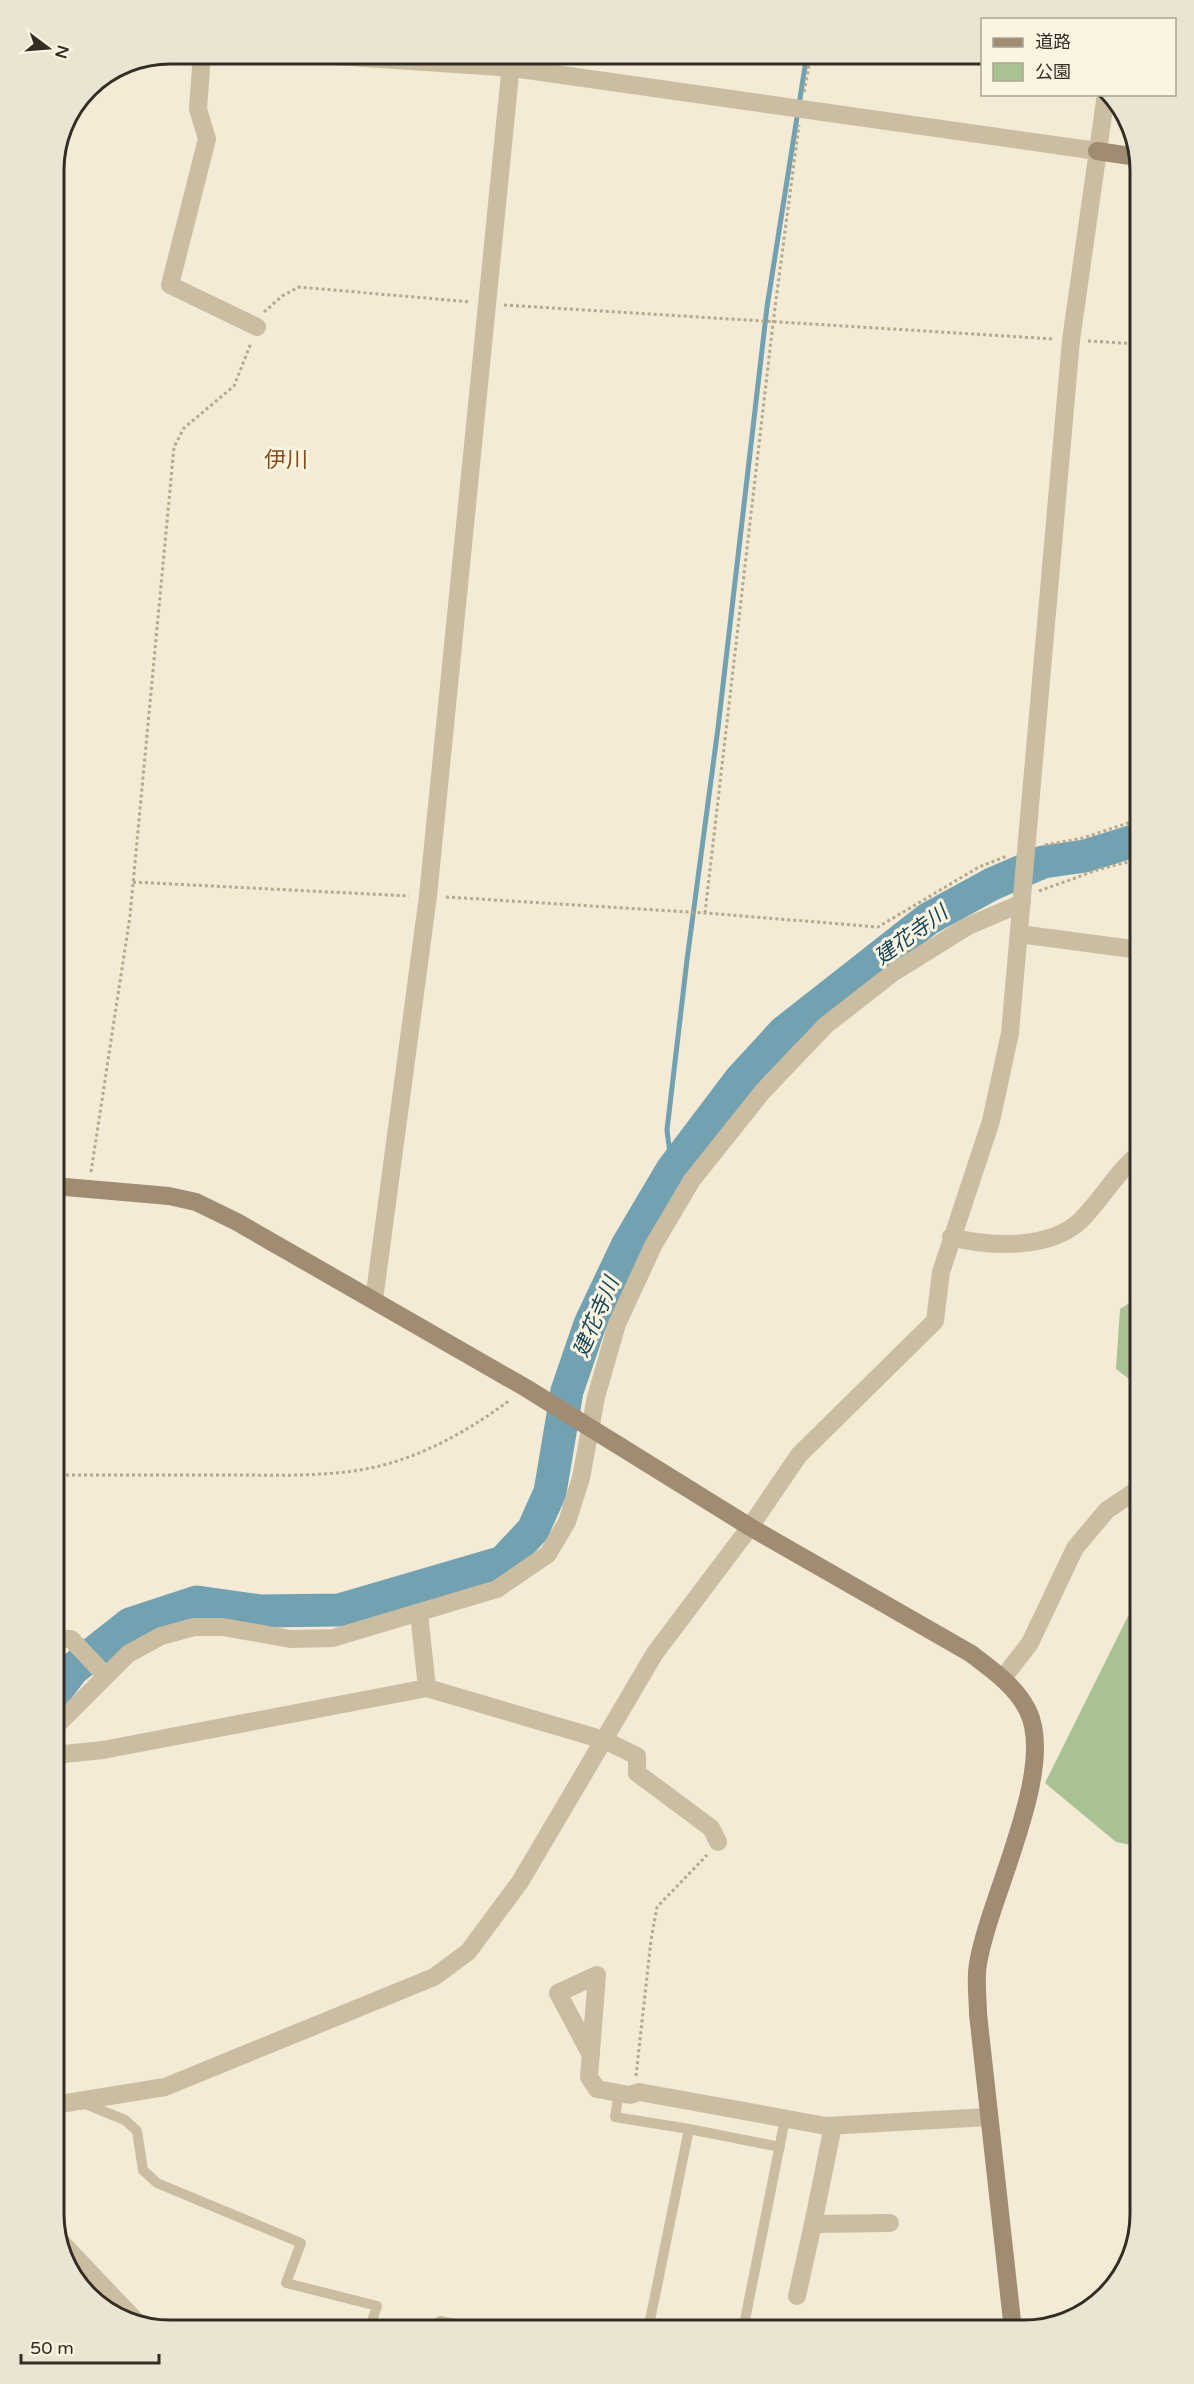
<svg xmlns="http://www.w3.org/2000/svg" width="1194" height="2384" font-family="'Varela Round','Noto Sans JP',sans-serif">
<rect width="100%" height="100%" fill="#f3ebd5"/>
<!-- green -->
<path fill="#a9c294" d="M 1140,1296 L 1140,1387 L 1116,1369 L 1120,1309 Z
M 1140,1592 L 1140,1847 L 1116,1842 L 1045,1783 Z"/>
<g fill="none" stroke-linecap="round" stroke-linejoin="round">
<!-- stream -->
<path stroke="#72a1b2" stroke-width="5" d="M 672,1170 L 667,1130 L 687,960 L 718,728 L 767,307 L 807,54"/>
<!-- river -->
<path stroke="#72a1b2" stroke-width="33" d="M 54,1694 L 73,1669 L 130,1624 L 197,1602 L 261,1611 L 339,1610 L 503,1562 L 533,1530 L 550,1492 L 567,1391 L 590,1324 L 627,1246 L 672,1170 L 740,1080 L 784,1032 L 928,919 L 992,884 L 1043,862 L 1085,856 L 1140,839"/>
<!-- path -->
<path stroke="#b7a88b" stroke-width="3" stroke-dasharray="3 3" stroke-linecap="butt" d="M 804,92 L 811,54
M 504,305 L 1054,339
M 264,312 L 282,296 L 299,287 L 471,302
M 1088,341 L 1140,344
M 1045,845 L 1083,838 L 1140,819
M 133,882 L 409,896
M 1039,891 L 1100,869 L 1140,859
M 446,897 L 705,913 L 878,927 L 979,867 L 1007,856
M 705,913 L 773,323 L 799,125
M 91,1172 L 130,916 L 174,447 L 184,428 L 234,386 L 251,343
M 54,1475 C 113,1475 172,1475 231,1475 C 285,1475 343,1478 394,1462 C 436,1449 475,1426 510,1400
M 636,2076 L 651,1940 L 657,1907 L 707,1855"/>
<!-- lane -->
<path stroke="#cbbda1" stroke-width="10" d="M 619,2093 L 615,2117 L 689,2129
M 83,2103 L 125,2120 L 137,2131 L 143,2170 L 157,2183 L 301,2243 L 286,2283 L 377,2306 L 369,2330
M 440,2321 L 486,2330
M 648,2330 L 689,2129 L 780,2147
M 743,2330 L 785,2119"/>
<!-- street -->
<path stroke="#cbbda1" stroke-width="18" d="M 202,54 L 198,109 L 207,139 L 170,285 L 257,327
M 306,54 L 513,68 L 1097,151
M 1019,934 L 1140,950
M 951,1237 C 989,1247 1052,1250 1082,1219 C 1103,1198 1117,1171 1140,1153
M 374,1300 L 428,896 L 512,54
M 419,1613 L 427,1688
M 54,1639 L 71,1639 L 105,1675
M 1003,1678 L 1030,1643 L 1075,1548 L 1107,1510 L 1140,1488
M 54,1728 L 128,1654 L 161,1636 L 194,1627 L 223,1627 L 291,1639 L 333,1638 L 497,1589 L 548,1554 L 567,1522 L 581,1478 L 596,1397 L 617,1324 L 653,1246 L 692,1180 L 763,1091 L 826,1025 L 894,972 L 968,926 L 1022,903
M 54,1755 L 103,1750 L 427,1688 L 604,1740 L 637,1756 L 637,1773 L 711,1828 L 718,1842
M 591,2055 L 558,1993 L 597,1975 L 589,2077 L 597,2089 L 630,2095 L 639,2092 L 826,2126 L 989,2117
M 54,2105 L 165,2087 L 434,1977 L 468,1952 L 520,1882 L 655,1653 L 750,1527 L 799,1455 L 935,1321 L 941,1272 L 991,1121 L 1010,1033 L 1071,340 L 1106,94
M 833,2126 L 813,2224 L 890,2223
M 60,2241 L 135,2320
M 797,2296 L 813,2224"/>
<!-- secondary -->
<path stroke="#9f8c72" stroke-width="18" d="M 1097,151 L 1137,157
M 54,1186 L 169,1196 L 196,1202 L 237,1222 L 526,1388 L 750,1527 L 970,1653 C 991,1669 1016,1686 1028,1711 C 1057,1770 988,1899 978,1964 C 975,1980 978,1998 978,2014 L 1013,2330"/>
</g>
<g text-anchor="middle" stroke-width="6" stroke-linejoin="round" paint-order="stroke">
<!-- water labels -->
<g font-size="21" font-style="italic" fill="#174659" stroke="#faf4e1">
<text transform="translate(911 935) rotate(-36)" y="7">建花寺川</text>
<text transform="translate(596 1317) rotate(-67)" y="7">建花寺川</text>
</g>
<!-- quarter labels -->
<g font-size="22" fill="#894c17" stroke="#faf4e1">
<text x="286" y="467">伊川</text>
</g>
</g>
<!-- crop -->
<path d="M0 0H1194V2384H0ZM170 64H1024A106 106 0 0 1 1130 170V2214A106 106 0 0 1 1024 2320H170A106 106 0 0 1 64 2214V170A106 106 0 0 1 170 64Z" fill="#eae4d2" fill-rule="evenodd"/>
<path fill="none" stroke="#342d24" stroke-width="3" d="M170 64H1024A106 106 0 0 1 1130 170V2214A106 106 0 0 1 1024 2320H170A106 106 0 0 1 64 2214V170A106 106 0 0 1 170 64Z"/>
<!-- legend -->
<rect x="981" y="18" width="195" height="78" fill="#faf4e1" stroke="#aba495" stroke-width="1.5"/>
<rect x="993" y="38" width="30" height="9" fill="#9f8c72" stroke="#aba495" stroke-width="1.5"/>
<text x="1035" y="48" font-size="18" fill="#342d24">道路</text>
<rect x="993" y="63" width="30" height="18" fill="#a9c294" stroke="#aba495" stroke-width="1.5"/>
<text x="1035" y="78" font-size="18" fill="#342d24">公園</text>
<!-- north arrow -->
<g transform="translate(48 48) rotate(106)" stroke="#faf4e1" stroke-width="4.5" paint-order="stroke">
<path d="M0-4.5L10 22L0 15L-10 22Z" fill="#342d24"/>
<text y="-9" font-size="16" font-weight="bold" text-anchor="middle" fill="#342d24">N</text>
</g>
<!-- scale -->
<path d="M21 2354v9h138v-9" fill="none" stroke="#342d24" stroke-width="3"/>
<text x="30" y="2354" font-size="18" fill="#342d24" stroke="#faf4e1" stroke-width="4.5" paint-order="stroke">50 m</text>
</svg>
